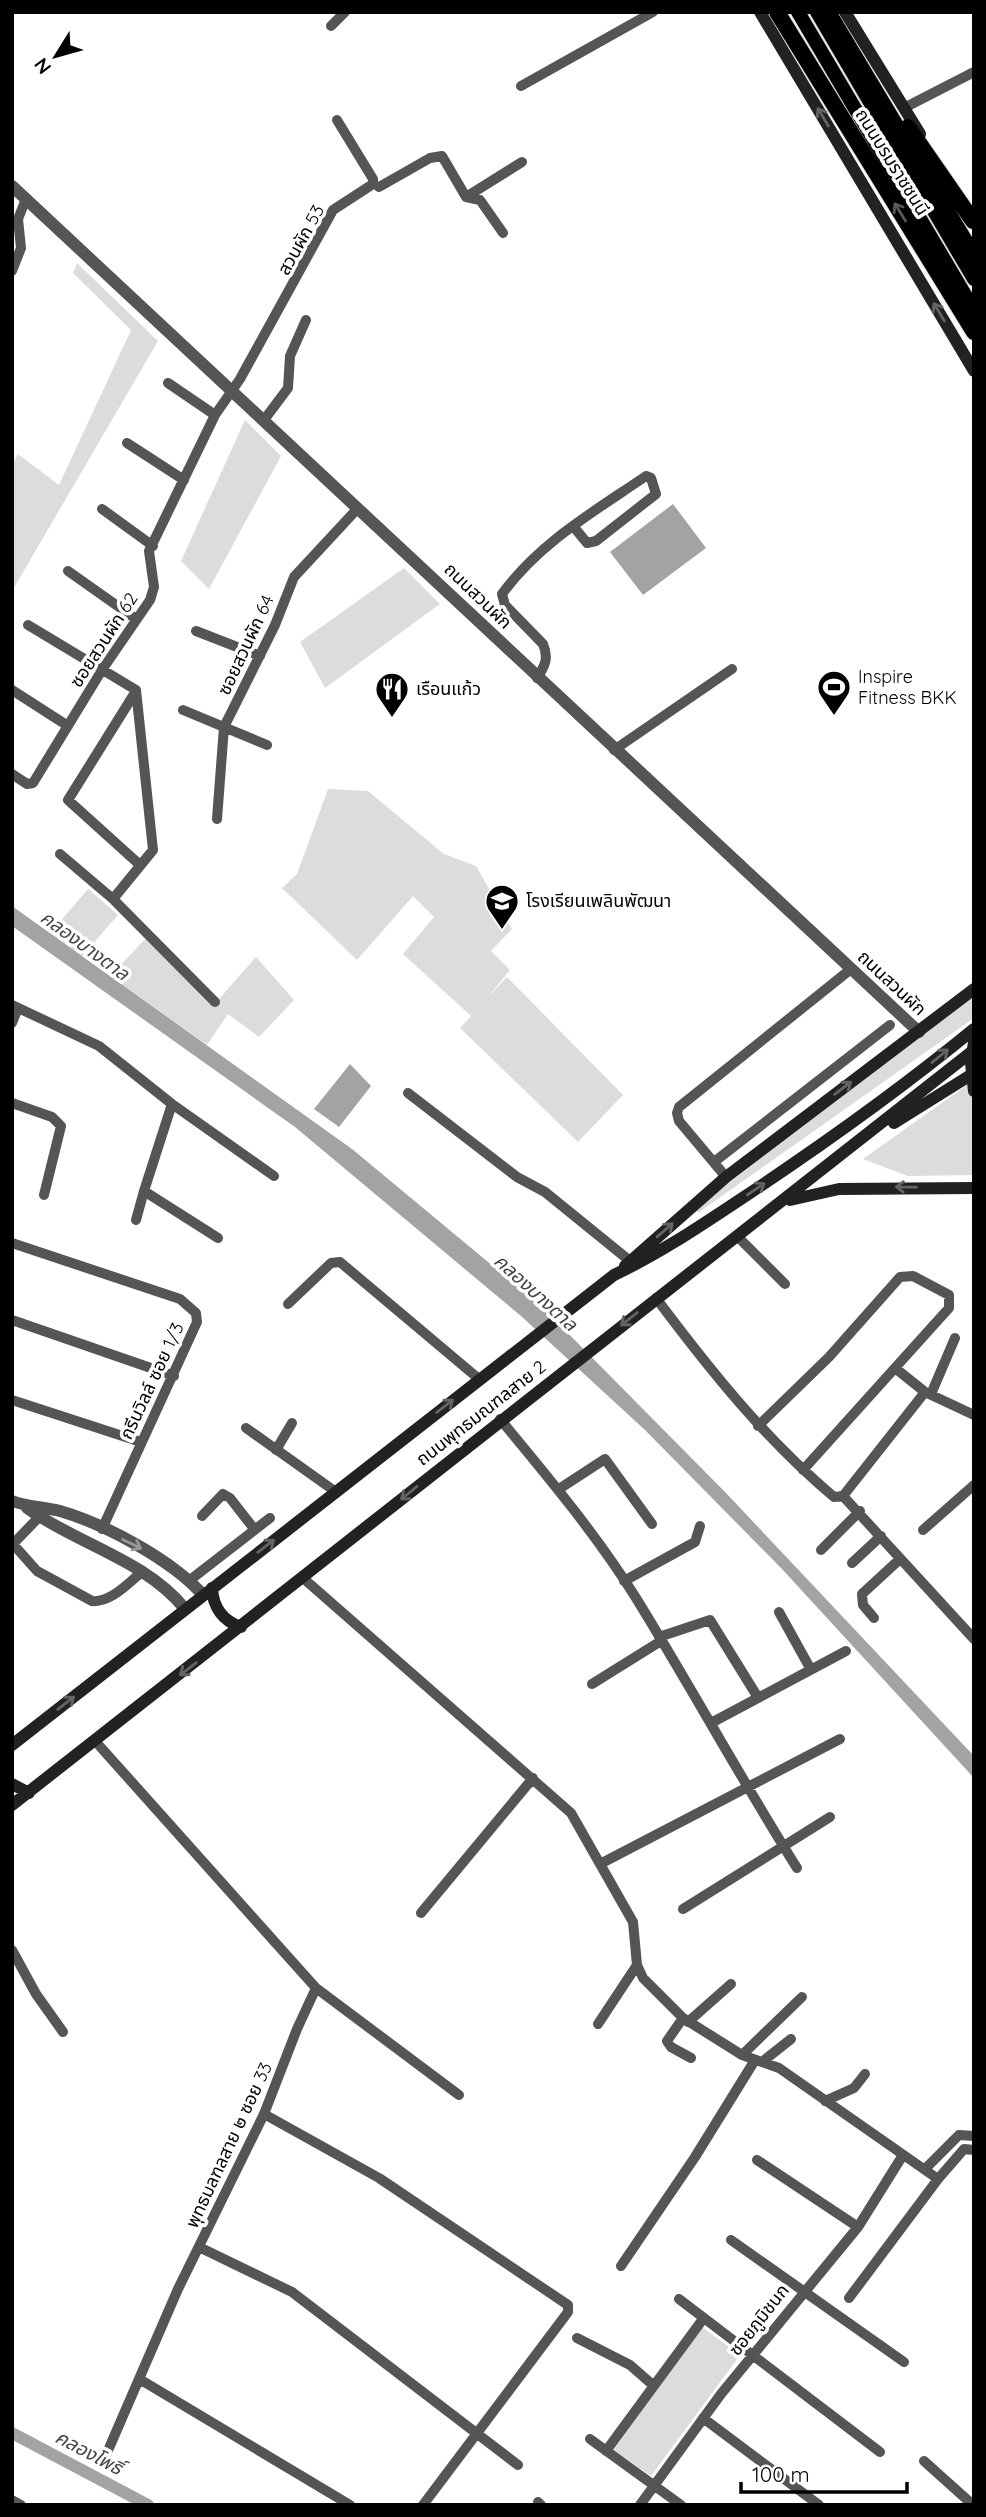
<svg xmlns="http://www.w3.org/2000/svg" width="986" height="2517" font-family="Quicksand,'Noto Sans Thai',sans-serif">
<rect width="100%" height="100%" fill="#fff"/>
<!-- green -->
<path fill="#dcdcdc" d="M 77,263 L 158,341 L 12,591 L 12,465 L 18,454 L 59,485 L 131,330 L 73,273 Z
M 245,420 L 281,456 L 209,589 L 181,561 Z
M 404,568 L 440,604 L 325,688 L 300,642 Z
M 328,789 L 368,791 L 444,854 L 476,866 L 512,929 L 491,951 L 510,970 L 487,998 L 507,977 L 623,1095 L 578,1142 L 460,1028 L 471,1016 L 403,954 L 434,917 L 413,896 L 357,960 L 282,888 L 297,874 Z
M 88,889 L 118,915 L 82,956 L 50,933 Z
M 150,934 L 219,999 L 256,957 L 294,1000 L 259,1037 L 228,1014 L 207,1045 L 110,976 Z
M 974,996 L 974,1018 L 698,1213 L 695,1209 Z
M 974,1080 L 974,1175 L 908,1176 L 863,1159 Z
M 702,2327 L 740,2355 L 651,2476 L 614,2450 Z"/>
<!-- water -->
<path fill="#a3a3a3" d="M 673,504 L 706,548 L 643,595 L 610,552 Z
M 12,906 L 352,1149 L 541,1306 L 726,1493 L 974,1756 L 974,1778 L 782,1569 L 645,1430 L 521,1316 L 295,1127 L 12,926 Z
M 350,1064 L 371,1086 L 339,1127 L 314,1109 Z"/>
<g fill="none" stroke-linecap="round" stroke-linejoin="round">
<!-- canal -->
<path stroke="#a3a3a3" stroke-width="12" d="M 12,2433 L 148,2505"/>
<defs>
<path id="primary" d="M 798,12 L 974,310
M 817,12 L 974,279"/>
<path id="trunk" d="M 777,12 L 974,332
M 828,12 L 974,256
M 908,127 L 973,221"/>
</defs>
<!-- primary casing -->
<use href="#primary" stroke="#dbdbdb" stroke-width="16"/>
<!-- trunk casing -->
<use href="#trunk" stroke="#dbdbdb" stroke-width="18"/>
<!-- minor -->
<path stroke="#555" stroke-width="10" d="M 331,26 L 345,12
M 521,86 L 653,12
M 904,108 L 974,72
M 379,187 L 430,158 L 442,156 L 466,197 L 480,200 L 503,233
M 466,197 L 522,162
M 12,271 L 21,248 L 18,219 L 26,199
M 168,383 L 215,415
M 264,420 L 288,388 L 290,356 L 306,320
M 127,443 L 184,480
M 102,509 L 153,546
M 68,571 L 136,619
M 28,625 L 136,690 L 153,850 L 113,899
M 196,631 L 260,656
M 537,678 C 545,666 549,658 543,644 L 505,605 L 502,594 C 540,542 595,511 646,476 L 651,478 L 656,494 L 596,541 L 587,543 L 573,526
M 12,690 L 68,726
M 136,691 L 68,800 L 140,865
M 183,710 L 267,745
M 614,750 L 732,669
M 12,774 L 27,784 L 33,783 L 102,670 L 150,600 L 154,587 L 149,551 L 215,415 L 240,379 L 333,210 L 373,184 L 373,179 L 337,120
M 217,819 L 224,727 L 275,625 L 294,577 L 358,508
M 60,854 L 113,899 L 215,1002
M 12,1005 L 99,1046 L 172,1104 L 274,1176
M 12,1023 L 18,1008
M 408,1093 L 517,1177 L 545,1192 L 630,1261
M 12,1103 L 52,1117 L 61,1126 L 44,1195
M 172,1104 L 144,1191 L 218,1238
M 714,1162 L 890,1025
M 726,1177 L 679,1121 L 677,1113 L 679,1107 L 851,969
M 136,1220 L 144,1191
M 737,1236 L 785,1284
M 12,1243 L 180,1299 L 196,1313 L 197,1322 L 102,1529
M 656,1298 C 710,1370 765,1439 834,1497 L 843,1496 L 925,1392
M 288,1304 L 331,1263 L 340,1262 L 479,1379
M 12,1320 L 174,1376
M 895,1368 L 925,1392 L 974,1415
M 931,1394 L 955,1338
M 12,1400 L 141,1442
M 500,1419 C 548,1477 596,1534 636,1598 C 691,1687 741,1779 797,1868
M 758,1426 L 829,1357 L 900,1277 L 913,1276 L 949,1295 L 949,1308 L 803,1470
M 246,1428 L 336,1492
M 276,1450 L 292,1423
M 559,1489 L 605,1459 L 652,1524
M 843,1496 L 974,1639
M 202,1516 L 223,1494 L 230,1498 L 255,1530
M 923,1530 L 974,1485
M 13,1544 L 37,1571 L 92,1601 C 111,1603 129,1582 142,1572
M 12,1545 L 39,1517
M 821,1550 L 860,1511
M 852,1563 L 881,1536
M 303,1578 L 571,1813 L 633,1922 L 637,1965 L 643,1978 L 683,2018 L 742,2055 L 779,2068 L 938,2179 L 964,2149 L 974,2150
M 190,1580 L 270,1518
M 624,1581 L 695,1542 L 700,1526
M 779,1612 L 810,1668
M 874,1618 L 863,1605 L 862,1594 L 900,1559
M 659,1637 L 710,1620 L 757,1696
M 592,1684 L 661,1641
M 711,1723 L 846,1651
M 96,1742 L 316,1988 L 297,2029 L 264,2114 L 178,2289 L 103,2462
M 600,1864 L 840,1739
M 683,1909 L 830,1817
M 421,1913 L 533,1778
M 12,1950 L 36,1994 L 63,2032
M 316,1988 L 459,2095
M 683,2018 L 667,2041 L 671,2047 L 691,2058
M 688,2022 L 731,1984
M 598,2024 L 637,1965
M 742,2055 L 802,1997
M 762,2062 L 791,2039
M 825,2101 L 854,2088 L 865,2074
M 264,2114 L 379,2178 L 568,2305 L 568,2312 L 423,2505
M 757,2160 L 858,2227
M 925,2169 L 959,2135 L 974,2136
M 731,2240 L 904,2362
M 199,2247 L 292,2292 L 518,2465
M 621,2266 L 695,2157 L 755,2060
M 849,2298 L 938,2179
M 679,2299 L 880,2452
M 577,2338 L 630,2365 L 654,2386
M 141,2380 L 350,2505
M 703,2418 L 819,2505
M 590,2439 L 681,2505
M 606,2451 L 703,2319
M 924,2461 L 973,2505
M 12,2500 L 21,2505
M 538,2502 L 541,2505
M 640,2505 L 721,2394 L 858,2227 L 903,2155"/>
<!-- tertiary -->
<path stroke="#555" stroke-width="12" d="M 12,186 L 919,1032
M 12,1501 C 28,1507 44,1507 60,1511 C 105,1524 172,1560 203,1595
M 27,1508 C 77,1544 146,1560 185,1609"/>
<!-- secondary -->
<path stroke="#222" stroke-width="12" d="M 760,12 L 974,371
M 845,12 L 920,134
M 894,1123 L 974,1073
M 790,1200 L 839,1189 L 974,1188
M 625,1266 L 726,1177 L 974,989
M 212,1588 C 213,1607 223,1621 241,1627
M 12,1745 L 614,1275 C 663,1252 706,1222 750,1193 C 828,1141 902,1088 974,1029
M 12,1784 L 29,1793
M 12,1805 L 974,1050"/>
<!-- primary -->
<use href="#primary" stroke="#000" stroke-width="14"/>
<!-- trunk -->
<use href="#trunk" stroke="#000" stroke-width="16"/>
<!-- secondary-bridge -->
<path stroke="#222" stroke-width="12" d="M 974,1042 L 971,1063 L 974,1091"/>
</g>
<!-- one-way arrows -->
<defs><path id="oneway-shaft" d="M-6 0H5M1.5-3L5.5 0L1.5 3" fill="none" stroke-width="1.6" stroke-linecap="round" stroke-linejoin="round" transform="scale(1.75)"/></defs>
<g stroke="#646464">
<use href="#oneway-shaft" transform="translate(823 117) rotate(-121)"/>
<use href="#oneway-shaft" transform="translate(939 312) rotate(-121)"/>
<use href="#oneway-shaft" transform="translate(940 1056) rotate(-39)"/>
<use href="#oneway-shaft" transform="translate(843 1088) rotate(-37)"/>
<use href="#oneway-shaft" transform="translate(906 1187) rotate(-179)"/>
<use href="#oneway-shaft" transform="translate(756 1189) rotate(-34)"/>
<use href="#oneway-shaft" transform="translate(665 1230) rotate(-41)"/>
<use href="#oneway-shaft" transform="translate(629 1319) rotate(142)"/>
<use href="#oneway-shaft" transform="translate(445 1406) rotate(-38)"/>
<use href="#oneway-shaft" transform="translate(409 1493) rotate(141)"/>
<use href="#oneway-shaft" transform="translate(266 1546) rotate(-38)"/>
<use href="#oneway-shaft" transform="translate(188 1669) rotate(142)"/>
<use href="#oneway-shaft" transform="translate(66 1703) rotate(-38)"/>
</g>
<use stroke="#595959" href="#oneway-shaft" transform="translate(900 212) rotate(-122)"/>
<use stroke="#999" href="#oneway-shaft" transform="translate(132 1544) rotate(26)"/>
<!-- icons -->
<defs>
<symbol id="stadium-pin" viewBox="-11 -11 22 30"><path d="M0 17L-7.5 6A9.5 9.5 0 1 1 7.5 6Z" fill="#000" stroke="#fff"/><path d="M0-5a6.5 5 0 1 0 0 10a6.5 5 0 1 0 0-10ZM-3.5-1.8h7v3.6h-7Z" fill="#fff"/></symbol>
<symbol id="restaurant-pin" viewBox="-11 -11 22 30"><path d="M0 17L-7.5 6A9.5 9.5 0 1 1 7.5 6Z" fill="#000" stroke="#fff"/><path d="M-5-6h1v4h1v-4h1v4h1v-4h1v5L-1.5 .5V6h-2V.5L-5-1ZM5-6V6H3V1.5H1.5Q1.5-4 5-6Z" fill="#fff"/></symbol>
<symbol id="school-pin" viewBox="-11 -11 22 30"><path d="M0 17L-7.5 6A9.5 9.5 0 1 1 7.5 6Z" fill="#000" stroke="#fff"/><path d="M0-5L7-2L0 1L-7-2ZM-4 1L0 2.5L4 1V4Q0 6-4 4Z" fill="#fff"/></symbol>
</defs>
<g fill-rule="evenodd">
<use href="#stadium-pin" x="815" y="668" width="38" height="52"/>
<use href="#restaurant-pin" x="373" y="670" width="38" height="52"/>
<use href="#school-pin" x="483" y="882" width="38" height="52"/>
</g>
<g text-anchor="middle" stroke-width="7" stroke-linejoin="round" paint-order="stroke">
<!-- street labels -->
<g font-size="18" fill="#000" stroke="#fff">
<text transform="translate(892 162) rotate(58)" y="6">ถนนบรมราชชนนี</text>
<text transform="translate(301 240) rotate(-61)" y="6">สวนผัก 53</text>
<text transform="translate(478 596) rotate(44)" y="6">ถนนสวนผัก</text>
<text transform="translate(104 640) rotate(-57)" y="6">ซอยสวนผัก 62</text>
<text transform="translate(246 645) rotate(-65)" y="6">ซอยสวนผัก 64</text>
<text transform="translate(892 983) rotate(43)" y="6">ถนนสวนผัก</text>
<text transform="translate(152 1381) rotate(-65)" y="6">กรีนวิลล์ ซอย 1/3</text>
<text transform="translate(481 1413) rotate(-38)" y="6">ถนนพุทธมณฑลสาย 2</text>
<text transform="translate(229 2145) rotate(-65)" y="6">พุทธมลฑลสาย ๒ ซอย 33</text>
<text transform="translate(759 2320) rotate(-52)" y="6">ซอยภูมิชนก</text>
</g>
<!-- poi labels -->
<g font-size="18" fill="#000" stroke="#fff" text-anchor="start">
<text x="858" y="683">Inspire<tspan x="858" dy="21">Fitness BKK</tspan></text>
<text x="416" y="695">เรือนแก้ว</text>
<text x="526" y="907">โรงเรียนเพลินพัฒนา</text>
</g>
<!-- water labels -->
<g font-size="19" font-style="italic" fill="#444" stroke="#fff">
<text transform="translate(85 945) rotate(36)" y="7">คลองบางตาล</text>
<text transform="translate(536 1292) rotate(42)" y="7">คลองบางตาล</text>
<text transform="translate(89 2452) rotate(28)" y="7">คลองโพธิ์</text>
</g>
</g>
<!-- border -->
<rect width="986" height="2517" fill="none" stroke="#000000" stroke-width="28"/>
<!-- north arrow -->
<g transform="translate(56 56) rotate(233)" stroke="#ffffff" stroke-width="5" paint-order="stroke">
<path d="M0-5L12 26L0 18L-12 26Z" fill="#000000"/>
<text y="-10" font-size="19" font-weight="bold" text-anchor="middle" fill="#000000">N</text>
</g>
<!-- scale -->
<path d="M741 2482v10h166v-10" fill="none" stroke="#000000" stroke-width="3.5"/>
<text x="752" y="2482" font-size="21" fill="#000000" stroke="#ffffff" stroke-width="5" paint-order="stroke">100 m</text>
</svg>
